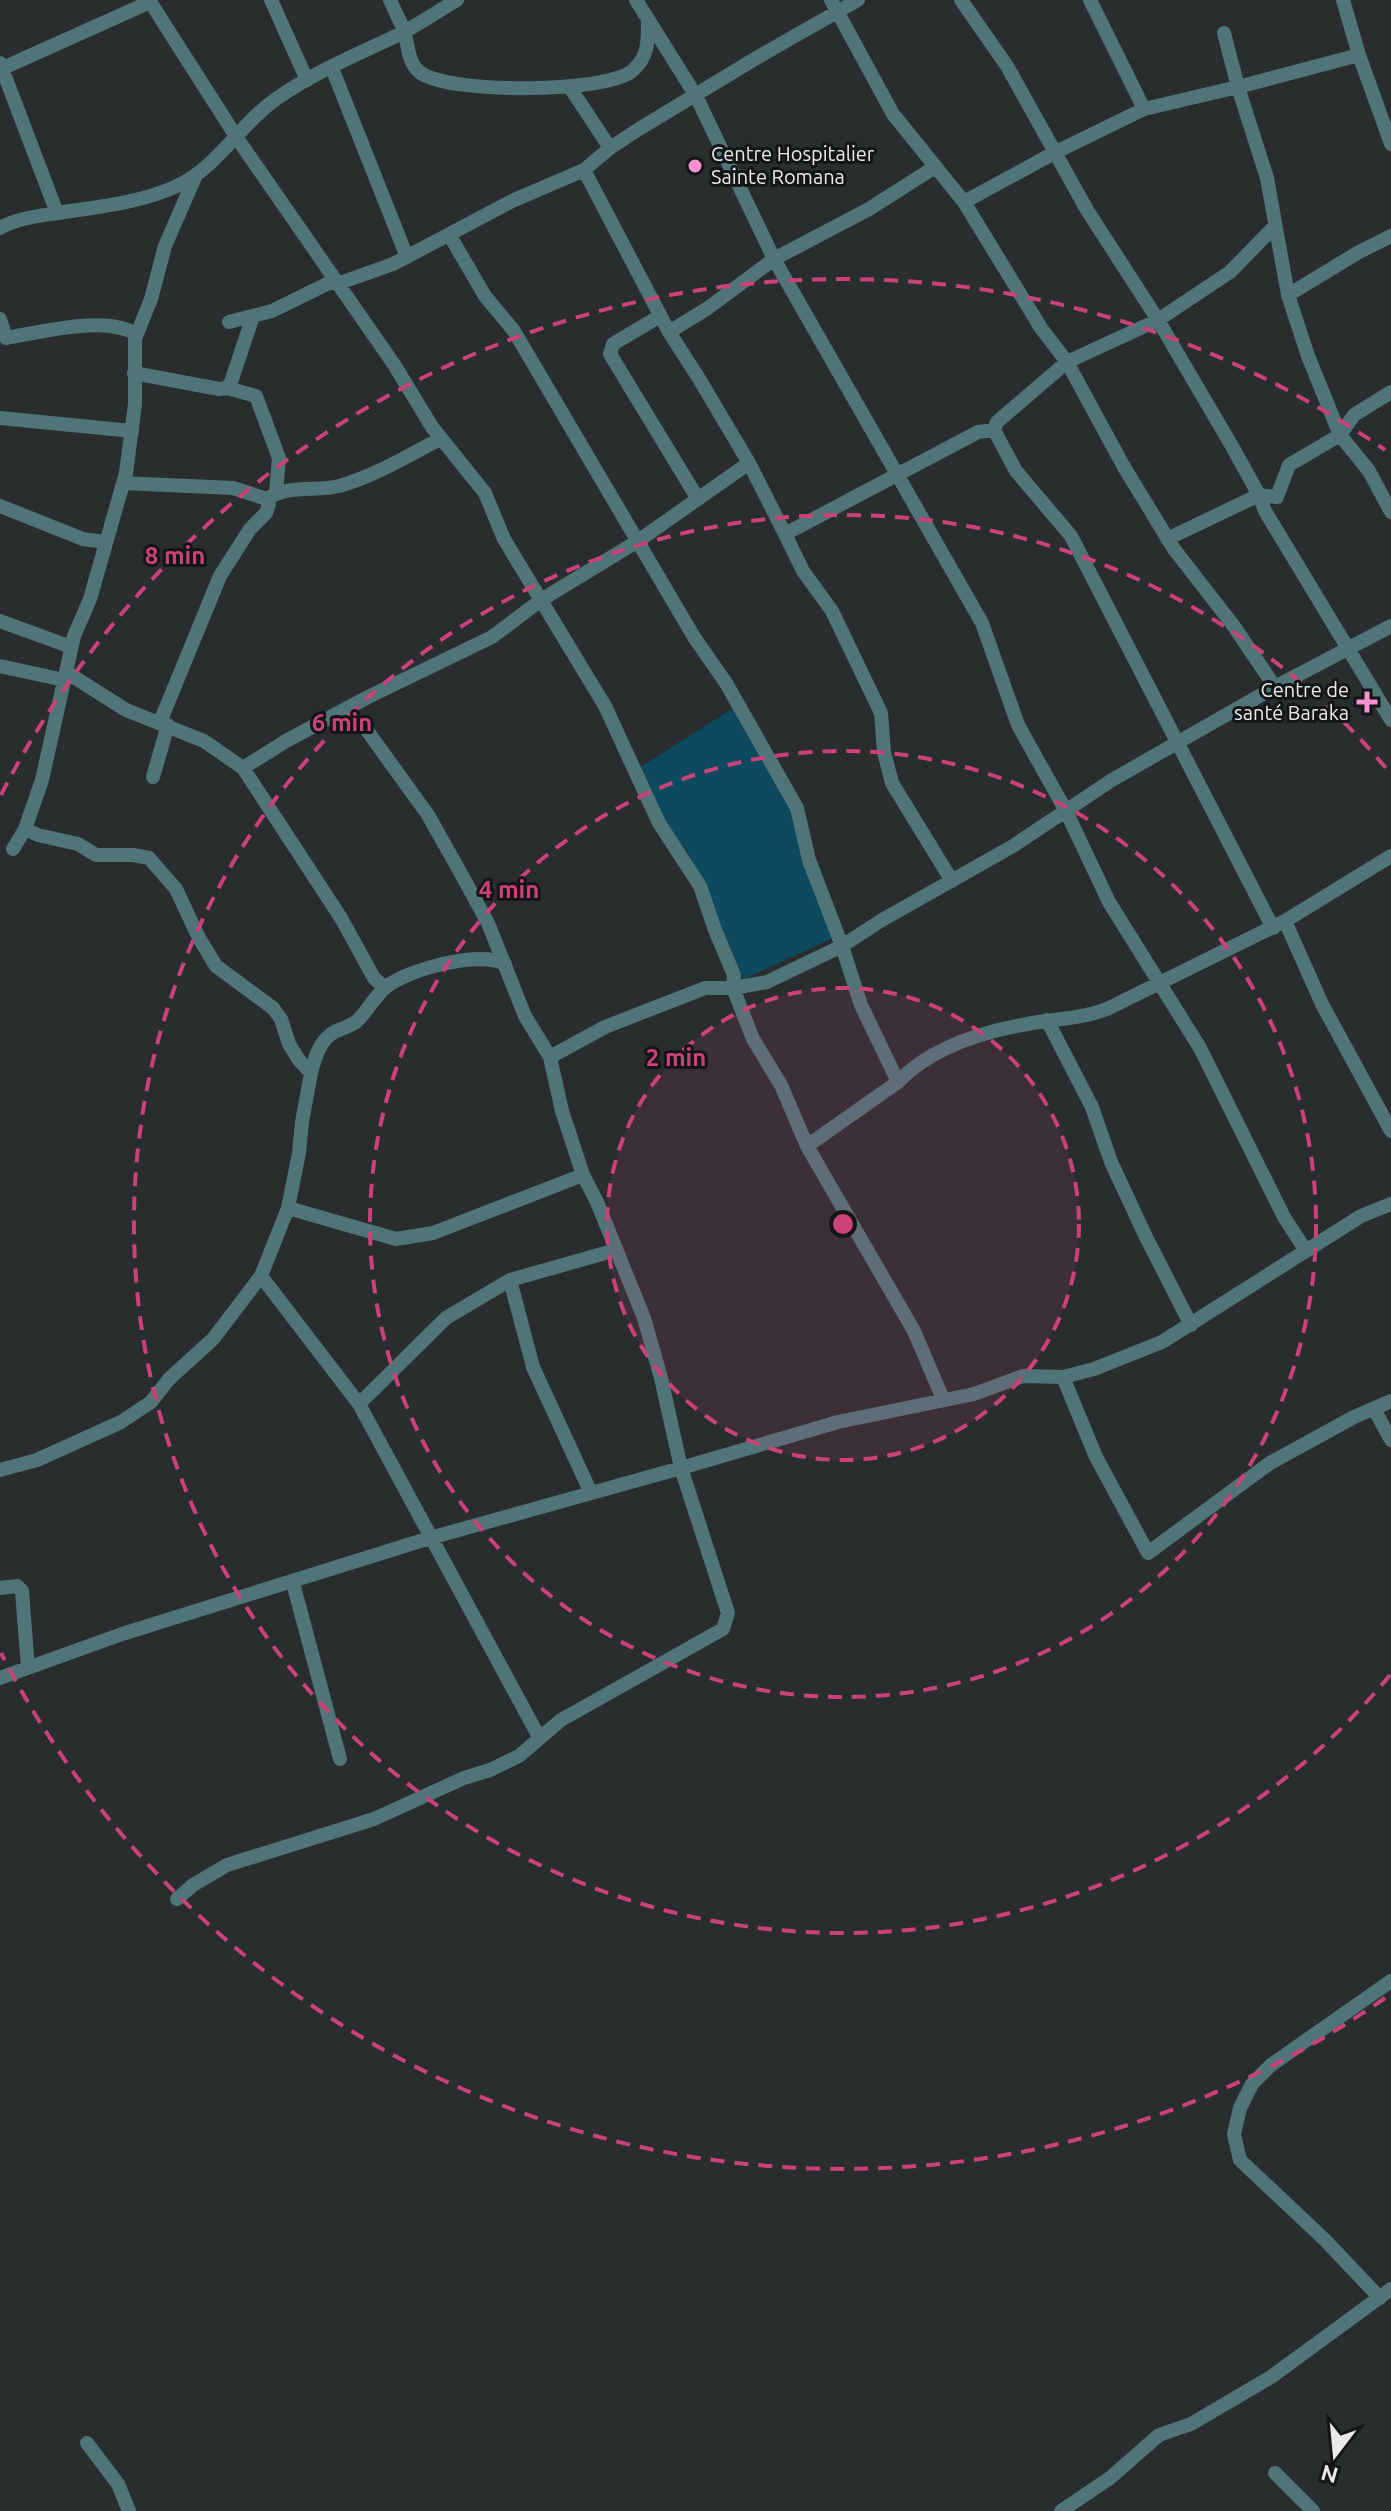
<svg xmlns="http://www.w3.org/2000/svg" width="1391" height="2511" font-family="Ubuntu,sans-serif">
<rect width="100%" height="100%" fill="#2a2d2e"/>
<!-- green -->
<path fill="#0e4a5f" d="M 735,707 L 797,822 L 833,938 L 744,979 L 688,852 L 666,825 L 639,768 Z"/>
<g fill="none" stroke-linecap="round" stroke-linejoin="round">
<!-- minor -->
<path stroke="#4f7579" stroke-width="14" d="M 149,0 L 237,138 L 395,366 L 432,427 L 485,493 L 504,539 L 605,706 L 659,823 L 700,886 L 715,930 L 734,975 L 733,988 L 753,1039 L 781,1085 L 807,1146 L 914,1331 L 943,1399
M 271,0 L 307,80
M 390,0 C 394,9 399,19 403,28 C 409,43 406,62 421,73 C 450,94 605,93 632,71 C 649,57 648,40 648,20
M 636,0 L 696,96 L 774,259 L 982,623 L 1018,725 L 1066,811 L 1109,902 L 1200,1048 L 1284,1217 L 1306,1251
M 831,0 L 893,114 L 964,202 L 1041,328 L 1067,362 L 1124,467 L 1174,549 L 1233,625 L 1275,687
M 961,0 L 1007,66 L 1087,210 L 1158,320 L 1230,272 L 1275,226
M 1090,0 L 1144,109
M 1343,0 L 1359,55 L 1391,144
M 1224,33 L 1238,87 L 1359,55
M 0,63 L 57,213
M 3,68 L 150,2
M 332,68 L 407,257
M 569,86 L 610,148
M 584,170 L 669,332 L 698,377 L 749,463
M 964,202 L 1054,153 L 1144,109 L 1238,87 L 1267,178 L 1288,295 L 1308,356 L 1340,435 L 1369,471 L 1391,512
M 0,228 C 18,218 39,216 58,213 C 97,207 140,203 177,186 C 218,167 240,124 276,99 C 314,72 359,54 400,34 C 420,24 438,11 457,0
M 450,236 L 485,296 L 514,331 L 694,637 L 726,683 L 797,808 L 809,860 L 842,946 L 861,1005 L 898,1082
M 337,284 L 393,264 L 512,201 L 584,170 L 610,148 L 639,129 L 758,57 L 858,0
M 1288,295 L 1359,252 L 1391,236
M 660,316 L 613,344 L 610,354 L 698,499
M 0,319 L 6,338 C 41,332 105,315 136,334
M 229,322 L 272,311 L 335,280
M 669,332 L 708,308 L 774,259 L 869,209 L 935,167
M 134,373 L 219,389 L 227,388 L 231,382 L 253,316
M 227,388 L 256,396 L 279,458 L 276,492
M 0,418 L 132,431
M 123,483 L 233,488 L 267,499 L 269,504 L 266,513 L 250,529 L 220,576 L 160,722
M 267,499 C 288,484 315,492 339,486 C 375,476 407,456 440,439
M 0,506 L 83,539 L 106,542
M 785,534 L 803,571 L 832,611 L 881,713 L 884,752 L 892,783 L 952,881
M 1167,539 L 1259,495 L 1277,497 L 1289,465 L 1340,435 L 1354,415 L 1391,392
M 0,621 L 71,647
M 0,666 L 64,680
M 66,672 L 126,710 L 204,741 L 243,768 L 341,918 L 374,978 L 385,988
M 243,768 L 286,741 L 368,697 L 492,637 L 541,600 L 638,541 L 749,463 L 785,534 L 978,432 L 994,430
M 153,777 L 168,725
M 13,849 L 25,829 L 42,780 L 74,636 L 90,599 L 126,473 L 135,404 L 135,339 L 151,299 L 165,246 L 196,175
M 1285,921 L 1322,1004 L 1391,1131
M 1273,928 L 1071,536 L 1016,471 L 994,430 L 997,422 L 1067,362 L 1158,320 L 1233,448 L 1259,495 L 1265,511 L 1391,720
M 1047,1020 L 1092,1107 L 1111,1162 L 1146,1237 L 1191,1325
M 550,1057 L 605,1027 L 705,988 L 733,988 L 767,982 L 842,946 L 882,920 L 1013,846 L 1112,780 L 1275,687 L 1391,626
M 311,1073 C 315,1057 320,1039 336,1031 C 343,1028 352,1026 358,1020 C 368,1010 375,996 386,987 C 409,969 479,950 505,964
M 807,1146 L 898,1082 C 934,1044 995,1028 1046,1021 C 1068,1018 1086,1017 1107,1009 L 1285,921 L 1391,856
M 288,1208 L 396,1239 L 433,1233 L 583,1175
M 261,1276 L 359,1404 L 539,1737
M 510,1280 L 533,1367 L 591,1493
M 1063,1377 L 1096,1457 L 1148,1553 L 1270,1463 L 1354,1417 L 1391,1401
M 359,1404 L 446,1318 L 510,1280 L 616,1250
M 1374,1409 L 1391,1440
M 0,1470 L 37,1460 L 121,1422 L 151,1402 L 169,1379 L 213,1339 L 261,1276 L 288,1208 L 299,1153 L 302,1122 L 311,1073 L 299,1060 L 289,1044 L 281,1019 L 273,1008 L 216,966 L 199,938 L 176,889 L 149,858 L 133,855 L 96,855 L 78,844 L 38,835 L 25,829
M 293,1583 L 340,1759
M 0,1588 L 17,1586 L 22,1591 L 28,1668
M 0,1678 L 122,1634 L 430,1538 L 681,1468 L 661,1378 L 644,1318 L 597,1202 L 583,1175 L 562,1111 L 550,1057 L 525,1016 L 488,923 L 459,870 L 428,815 L 366,729
M 177,1899 L 193,1885 L 227,1865 L 374,1819 L 464,1778 L 490,1770 L 519,1756 L 561,1720 L 723,1629 L 728,1613 L 681,1468 L 838,1422 L 974,1394 L 1023,1376 L 1063,1377 L 1094,1369 L 1162,1342 L 1361,1216 L 1391,1204
M 1380,2298 L 1325,2240 L 1240,2160 L 1234,2134 L 1240,2108 L 1252,2084 L 1271,2065 L 1391,1981
M 87,2443 L 118,2484 L 129,2511
M 1275,2473 L 1313,2511
M 1061,2511 L 1110,2478 L 1159,2435 L 1191,2424 L 1271,2377 L 1391,2289"/>
</g>
<!-- distance rings -->
<circle cx="843" cy="1224" r="236" fill="#ca4278" fill-opacity=".12"/>
<g fill="none" stroke="#ca4278" stroke-width="4" stroke-dasharray="14 10">
<circle cx="843" cy="1224" r="236"/>
<circle cx="843" cy="1224" r="473"/>
<path d="M1390 1675A709 709 0 1 1 1390 773"/>
<path d="M1385 1998A945 945 0 0 1 1 1653M1 795A945 945 0 0 1 1385 450"/>
</g>
<!-- markers -->
<g fill="#f590d1" stroke="#131516" stroke-width="3">
<circle cx="695" cy="166" r="8"/>
<path d="M1363 690h8v8h8v8h-8v8h-8v-8h-8v-8h8z"/>
</g>
<g text-anchor="middle" stroke-width="6" stroke-linejoin="round" paint-order="stroke">
<!-- poi labels -->
<g font-size="20" fill="#e8eaeb" stroke="#131516" text-anchor="start">
<text x="711" y="161">Centre Hospitalier<tspan x="711" dy="23">Sainte Romana</tspan></text>
<text x="1349" y="697" text-anchor="end">Centre de<tspan x="1349" dy="23">santé Baraka</tspan></text>
</g>
</g>
<circle cx="843" cy="1224" r="12" fill="#ca4278" stroke="#131516" stroke-width="4"/>
<g font-size="24" text-anchor="middle" font-weight="bold" fill="#ca4278" stroke="#131516" stroke-width="6" stroke-linejoin="round" paint-order="stroke">
<text x="175" y="564">8 min</text>
<text x="342" y="731">6 min</text>
<text x="509" y="898">4 min</text>
<text x="676" y="1066">2 min</text>
</g>
<!-- north arrow -->
<g transform="translate(1335 2455) rotate(196)" stroke="#131516" stroke-width="6" paint-order="stroke">
<path d="M0-6L14 30L0 20L-14 30Z" fill="#e8eaeb"/>
<text y="-12" font-size="22" font-weight="bold" text-anchor="middle" fill="#e8eaeb">N</text>
</g>
</svg>
